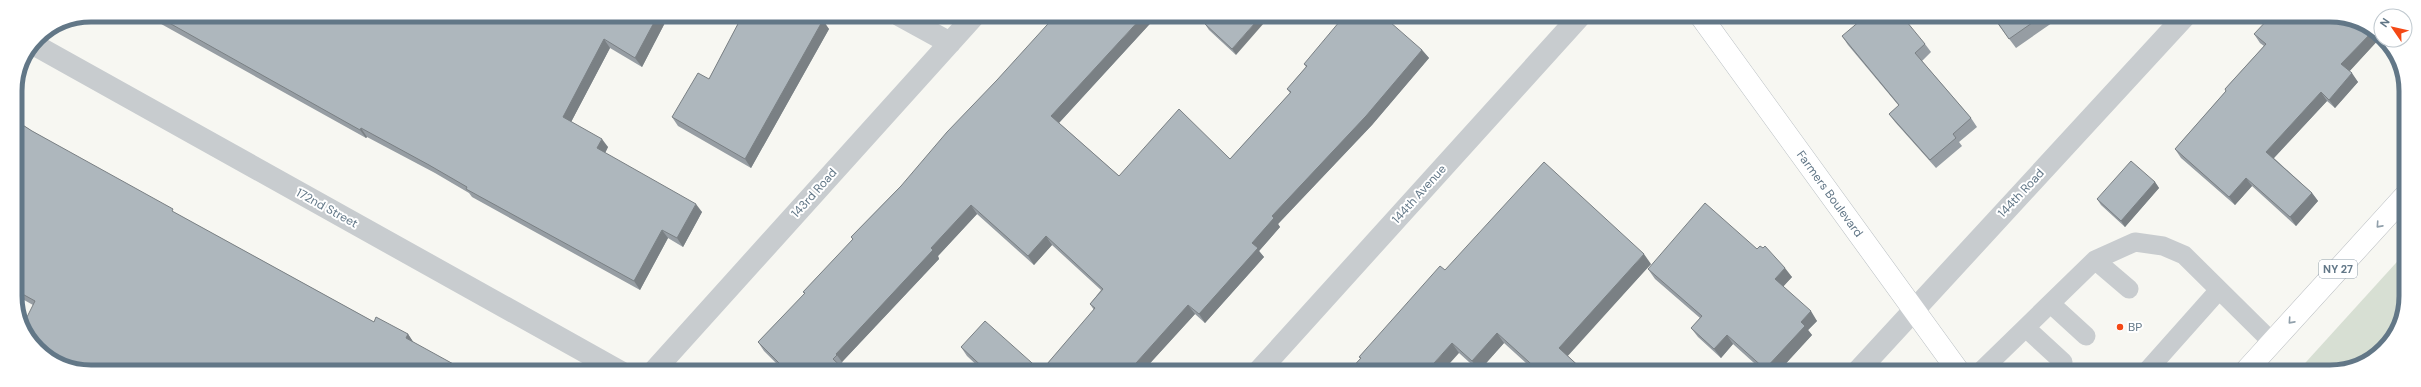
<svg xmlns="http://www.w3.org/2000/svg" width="2421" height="387" font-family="'DM Sans',sans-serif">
<rect width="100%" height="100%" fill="#f7f7f2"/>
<!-- green -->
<path fill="#d7dfd3" d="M 2405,253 L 2405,306 L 2380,353 L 2331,372 L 2297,372 Z"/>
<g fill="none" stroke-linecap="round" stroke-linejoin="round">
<defs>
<g id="secondary">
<path id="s1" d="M 1700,15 L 1959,372"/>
</g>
<path id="primary" d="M 2245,372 L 2405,196"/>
</defs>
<!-- secondary casing -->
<use href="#secondary" stroke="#b8bec2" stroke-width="23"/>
<!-- primary casing -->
<use href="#primary" stroke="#b9bdc1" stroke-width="23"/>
<!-- lane -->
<path stroke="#c8cccf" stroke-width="19" d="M 2095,260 L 2129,289
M 2051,304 L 2086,336
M 2026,328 L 2063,362
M 1980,372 L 2095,260 L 2135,242 L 2163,246 L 2184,255 L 2272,342
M 2146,372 L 2219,290"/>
<!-- street -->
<path stroke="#c8cccf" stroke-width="22" d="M 899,15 L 950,43
M 33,44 L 621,372
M 653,372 L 975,15
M 1258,372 L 1581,15
M 1857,372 L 2185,16"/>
<!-- secondary -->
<use href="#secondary" stroke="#fff" stroke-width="22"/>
<!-- primary -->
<use href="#primary" stroke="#fff" stroke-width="22"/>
</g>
<!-- wall -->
<path fill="#969da3" d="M 145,15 L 529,15 L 531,16 L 531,15 L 669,15 L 642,67 L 610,48 L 571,122 L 608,147 L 605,153 L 702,212 L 683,247 L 668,238 L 640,290 L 472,197 L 469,193 L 435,173 L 367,137 L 366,138 Z
M 721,15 L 814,15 L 829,29 L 751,168 L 678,126 L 672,117 L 709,79 L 738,24 Z
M 1158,15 L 1059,123 L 1119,176 L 1230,159 L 1290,93 L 1287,89 L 1306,67 L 1304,64 L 1422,50 L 1429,58 L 1372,125 L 1278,224 L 1280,227 L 1259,251 L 1264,257 L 1205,323 L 1195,314 L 1142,372 L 984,372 L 967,356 L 961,347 L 1041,371 L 1094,310 L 1090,304 L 1101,290 L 1052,245 L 1034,265 L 977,214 L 938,256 L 939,259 L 842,362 L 843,364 L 841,366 L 847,372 L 785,372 L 764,351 L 758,342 L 805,294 L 803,292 L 853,240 L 851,237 L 901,186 Z
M 1213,15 L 1236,55 L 1209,30 L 1205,24 Z
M 1992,16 L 2062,16 L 2016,48 Z
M 2254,34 L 2381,35 L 2381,37 L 2349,71 L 2358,82 L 2335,108 L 2327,101 L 2274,158 L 2312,193 L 2318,201 L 2296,226 L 2252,186 L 2235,205 L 2181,158 L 2175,149 L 2226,91 L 2225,89 L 2264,46 L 2260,43 Z
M 1842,36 L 1925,44 L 1931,52 L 1922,61 L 1971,118 L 1977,127 L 1959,142 L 1962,146 L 1936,168 L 1895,122 L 1889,114 L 1899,106 L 1848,45 Z
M 15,120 L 32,131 L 175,213 L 374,322 L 408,334 L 413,342 L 33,305 L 17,296 Z
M 2155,182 L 2159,188 L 2125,227 L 2101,205 L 2097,199 Z
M 1757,249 L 1792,277 L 1783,286 L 1817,321 L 1808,330 L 1812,335 L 1778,372 L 1764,372 L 1733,344 L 1721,358 L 1698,337 L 1691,328 L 1700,318 L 1655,279 L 1648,269 Z
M 1651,264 L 1567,355 L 1585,372 L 1536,372 L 1504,343 L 1479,371 L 1459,353 L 1360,358 L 1359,357 L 1445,270 Z"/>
<!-- shaded-wall -->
<path fill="#7a8084" d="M 658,15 L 669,15 L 642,67 L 635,58 Z
M 1144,15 L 1158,15 L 1057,125 L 1051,116 Z
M 1262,15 L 1271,15 L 1236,55 L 1232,49 Z
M 823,20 L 829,29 L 751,168 L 745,159 Z
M 2373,31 L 2380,34 L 2381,37 L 2348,73 L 2341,64 Z
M 604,39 L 610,48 L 569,126 L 563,117 Z
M 1422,50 L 1429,58 L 1372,125 L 1278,224 L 1280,227 L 1259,251 L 1264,257 L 1205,323 L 1199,314 L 1252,243 L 1272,216 Z
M 2352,73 L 2358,82 L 2335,108 L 2329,100 Z
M 2321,92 L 2327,101 L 2272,160 L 2266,152 Z
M 361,128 L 367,137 L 366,138 L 360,130 Z
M 602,139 L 608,147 L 603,157 L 597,148 Z
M 2246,178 L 2252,186 L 2235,205 L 2229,197 Z
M 2155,182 L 2159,188 L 2125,227 L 2121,221 Z
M 2312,193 L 2318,201 L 2296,226 L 2290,217 Z
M 696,204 L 702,212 L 683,247 L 677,238 Z
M 971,205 L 977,214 L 938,256 L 939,259 L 842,362 L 836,354 L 931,248 Z
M 662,230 L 668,238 L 640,290 L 634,281 Z
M 1046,236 L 1052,245 L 1034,265 L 1028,256 Z
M 1644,254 L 1651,264 L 1566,358 L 1559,348 Z
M 1785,268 L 1792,277 L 1782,288 L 1775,279 Z
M 1188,305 L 1195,314 L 1142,372 L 1128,372 Z
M 1811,311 L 1817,321 L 1808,330 L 1812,335 L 1778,372 L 1767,372 L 1765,369 L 1801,322 Z
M 1497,333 L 1504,343 L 1479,371 L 1472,361 Z
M 408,334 L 414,343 L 406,338 Z
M 1727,335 L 1733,344 L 1721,358 L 1714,349 Z
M 1452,343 L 1459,353 L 1442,372 L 1426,372 Z"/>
<!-- building -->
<path fill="#aeb7bd" stroke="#7a8084" d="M 155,15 L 529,15 L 531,16 L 531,15 L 658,15 L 635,58 L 604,39 L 563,117 L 602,139 L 597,148 L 696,204 L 677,238 L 662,230 L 634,281 L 466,189 L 467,187 L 429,165 L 361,128 L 360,130 Z
M 731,15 L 814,15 L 823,20 L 745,159 L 672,117 L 698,73 L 709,79 L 740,20 Z
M 1056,15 L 1144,15 L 1051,116 L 1119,176 L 1179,109 L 1230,159 L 1291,92 L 1287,89 L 1307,66 L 1304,64 L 1345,15 L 1382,15 L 1422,50 L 1366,116 L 1272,216 L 1274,218 L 1252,243 L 1258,248 L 1199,314 L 1188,305 L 1128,372 L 988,372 L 961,347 L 985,321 L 1041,371 L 1095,308 L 1090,304 L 1103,289 L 1046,236 L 1028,256 L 971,205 L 931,248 L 933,250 L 836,354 L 837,355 L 833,359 L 847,372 L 788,372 L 758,342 L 805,293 L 803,292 L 853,239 L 851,237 L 901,186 L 947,132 L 997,80 Z
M 1213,15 L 1262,15 L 1232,49 L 1205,24 Z
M 1867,15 L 1902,16 L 1925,44 L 1915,53 L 1971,118 L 1953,134 L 1956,138 L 1930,160 L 1889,114 L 1899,105 L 1842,36 Z
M 1993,16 L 2042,16 L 2009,39 Z
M 2271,16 L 2340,16 L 2373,31 L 2341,64 L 2352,73 L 2329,100 L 2321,92 L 2266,152 L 2312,193 L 2290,217 L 2246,178 L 2229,197 L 2175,149 L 2226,91 L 2225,89 L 2266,44 L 2254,34 Z
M 15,120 L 32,131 L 173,209 L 172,211 L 374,322 L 376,317 L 408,334 L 406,338 L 466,371 L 81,371 L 41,353 L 23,325 L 35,301 L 17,291 Z
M 2131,161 L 2155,182 L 2121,221 L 2097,199 Z
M 1544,162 L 1644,254 L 1559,348 L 1585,372 L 1540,372 L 1497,333 L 1472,361 L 1452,343 L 1426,372 L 1348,372 L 1361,358 L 1359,357 L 1440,266 L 1445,270 Z
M 1705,203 L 1757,249 L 1760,246 L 1763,248 L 1765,246 L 1785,268 L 1775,279 L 1811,311 L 1801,322 L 1805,326 L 1765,369 L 1727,335 L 1714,349 L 1691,328 L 1702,316 L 1648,269 Z
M 1646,365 L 1655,372 L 1640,372 Z"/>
<!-- one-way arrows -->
<defs><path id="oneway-chevron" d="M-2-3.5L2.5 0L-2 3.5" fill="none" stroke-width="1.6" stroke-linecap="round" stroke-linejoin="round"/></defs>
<g stroke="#91a0ab">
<use href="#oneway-chevron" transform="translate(2379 225) rotate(132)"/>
<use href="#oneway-chevron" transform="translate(2291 321) rotate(132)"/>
</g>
<!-- markers -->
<circle fill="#f44815" stroke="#fff" stroke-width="1.5" cx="2120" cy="327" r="4"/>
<g text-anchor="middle" stroke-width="4" stroke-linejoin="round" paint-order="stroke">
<!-- shield labels -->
<rect fill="#fff" stroke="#91a0ab" stroke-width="1" x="2319" y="260" width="38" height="18" rx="3"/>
<g font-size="11" font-weight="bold" fill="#627787">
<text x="2338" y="273">NY 27</text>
</g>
<!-- street labels -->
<g font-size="12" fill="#627787" stroke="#fff">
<text transform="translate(814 193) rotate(-48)" y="4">143rd Road</text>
<text transform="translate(2021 193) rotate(-47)" y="4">144th Road</text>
<text transform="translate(1419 194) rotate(-48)" y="4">144th Avenue</text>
<text dy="4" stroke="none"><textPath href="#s1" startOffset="221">Farmers Boulevard</textPath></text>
<text transform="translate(327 208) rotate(29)" y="4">172nd Street</text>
</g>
<!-- poi labels -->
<g font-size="12" fill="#627787" stroke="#fff" text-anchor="start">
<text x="2128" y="331">BP</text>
</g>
</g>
<!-- crop -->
<path d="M0 0H2421V387H0ZM91 22H2330A69 69 0 0 1 2399 91V296A69 69 0 0 1 2330 365H91A69 69 0 0 1 22 296V91A69 69 0 0 1 91 22Z" fill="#fff" fill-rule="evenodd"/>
<path fill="none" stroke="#627787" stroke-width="5" d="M91 22H2330A69 69 0 0 1 2399 91V296A69 69 0 0 1 2330 365H91A69 69 0 0 1 22 296V91A69 69 0 0 1 91 22Z"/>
<!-- north arrow -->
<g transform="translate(2393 28) rotate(304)"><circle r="19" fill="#ffffff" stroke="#c0c9cf"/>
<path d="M0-3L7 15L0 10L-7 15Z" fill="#f44815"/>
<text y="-6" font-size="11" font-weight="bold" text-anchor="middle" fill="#627787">N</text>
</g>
</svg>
